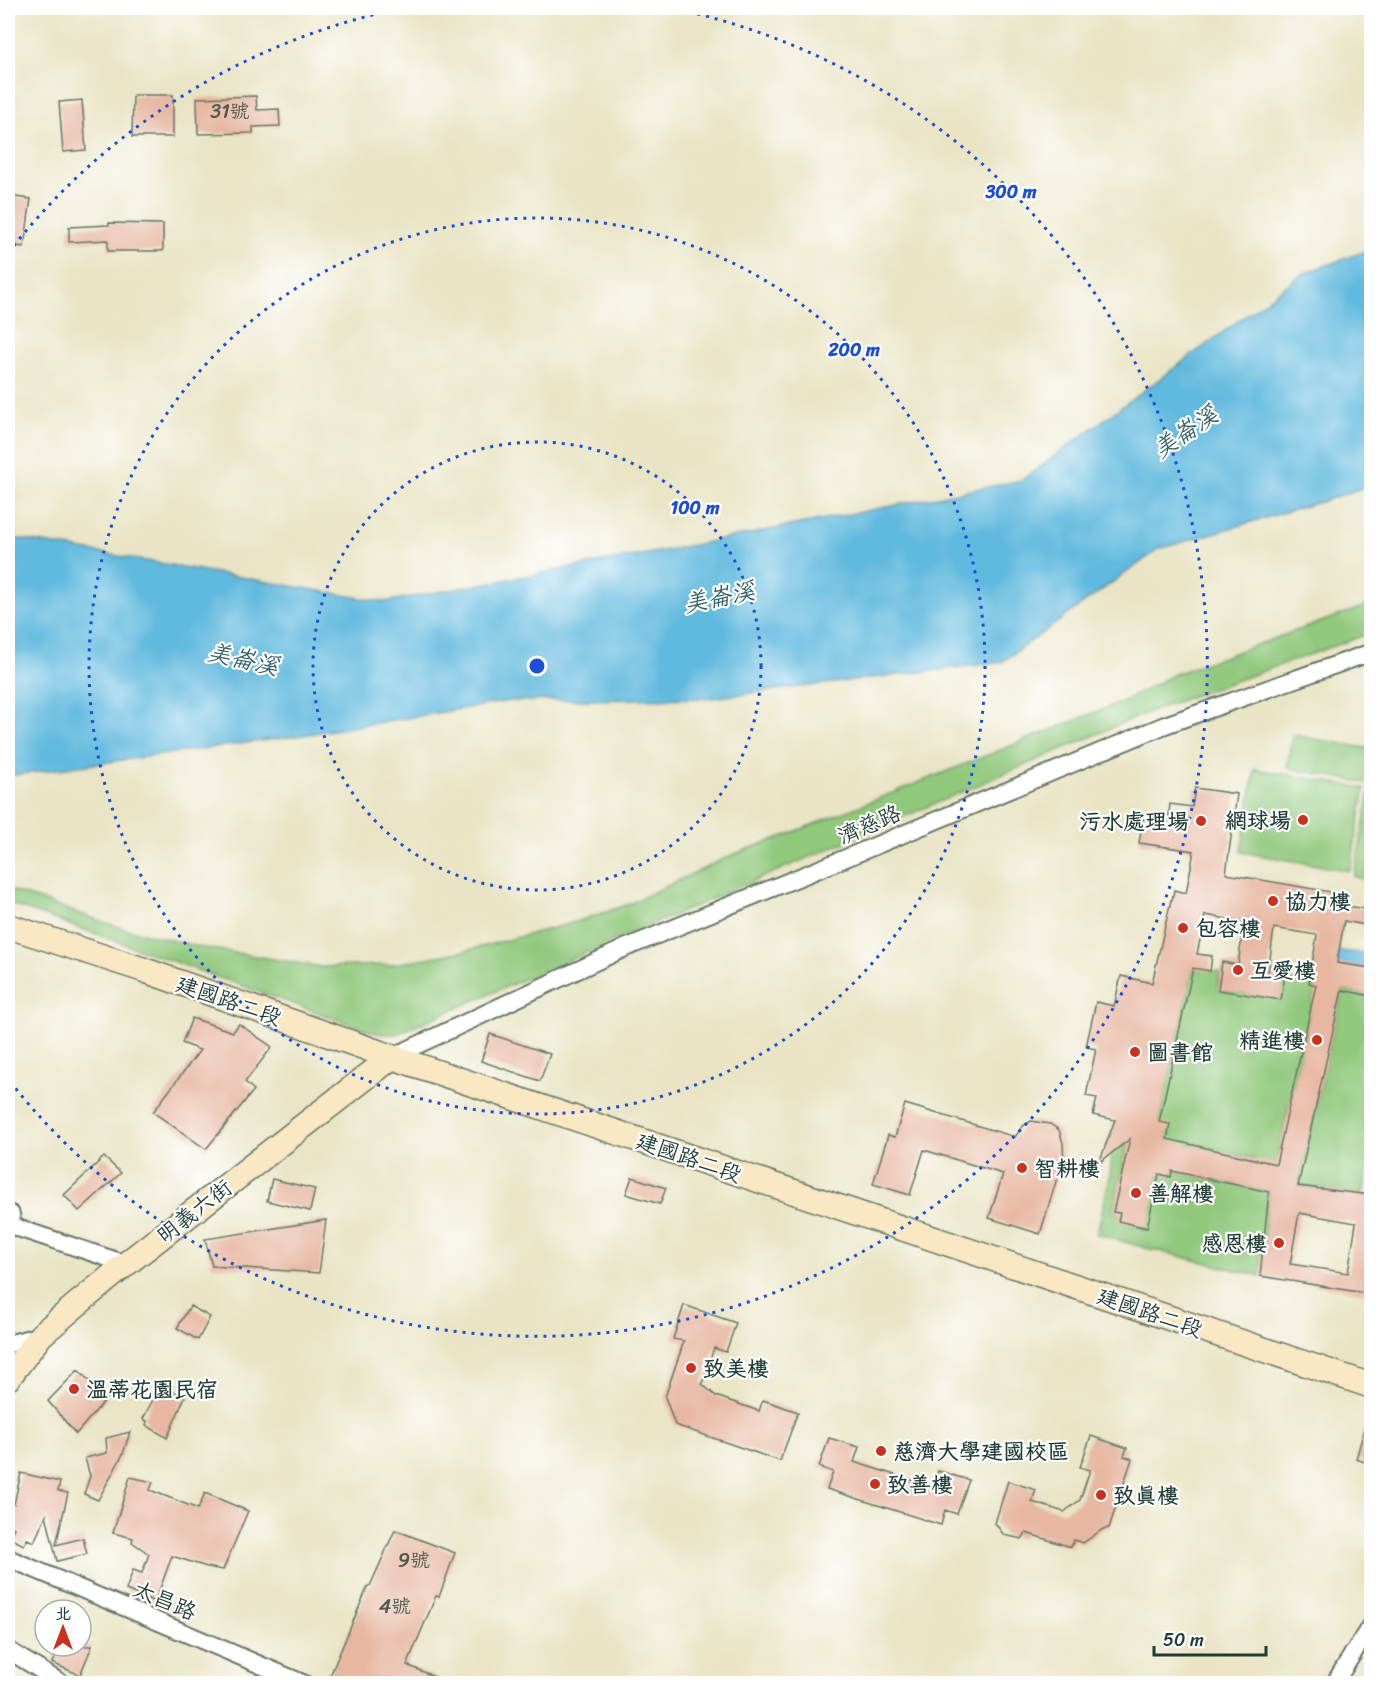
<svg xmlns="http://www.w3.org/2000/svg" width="1379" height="1691" font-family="Sriracha,'LXGW WenKai TC',sans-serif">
<rect width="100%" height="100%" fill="#fff"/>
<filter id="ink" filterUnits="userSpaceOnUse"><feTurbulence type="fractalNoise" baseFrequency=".0167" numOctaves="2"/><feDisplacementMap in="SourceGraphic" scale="12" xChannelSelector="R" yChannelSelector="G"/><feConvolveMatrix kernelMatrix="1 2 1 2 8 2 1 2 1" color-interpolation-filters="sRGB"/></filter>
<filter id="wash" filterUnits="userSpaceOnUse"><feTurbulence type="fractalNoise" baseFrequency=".008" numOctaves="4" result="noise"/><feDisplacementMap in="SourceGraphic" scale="24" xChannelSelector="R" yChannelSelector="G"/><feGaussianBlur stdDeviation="1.35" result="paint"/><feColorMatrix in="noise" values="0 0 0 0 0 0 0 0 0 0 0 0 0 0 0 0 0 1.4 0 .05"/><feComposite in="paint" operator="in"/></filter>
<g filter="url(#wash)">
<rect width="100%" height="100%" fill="#e9e4c4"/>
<!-- green -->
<path fill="#90c87c" stroke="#588258" stroke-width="1.5" d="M 1371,604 L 1371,633 L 1156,709 L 396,1034 L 378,1034 L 8,903 L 8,889 L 121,928 L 200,947 L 321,967 L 390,965 L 465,951 L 576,922 L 629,904 L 734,854 L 784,836 L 1126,700 L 1175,674 Z
M 1293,735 L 1371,749 L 1371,880 L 1354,877 L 1371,784 L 1287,768 Z
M 1255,769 L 1365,788 L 1350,871 L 1241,852 Z
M 1193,968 L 1220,972 L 1218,990 L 1281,999 L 1284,979 L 1316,985 L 1272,1180 L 1255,1159 L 1188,1144 L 1161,1162 L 1159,1122 Z
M 1342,990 L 1371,996 L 1372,1147 L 1363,1194 L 1298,1186 Z
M 1115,1143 L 1128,1144 L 1113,1212 L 1120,1213 L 1118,1221 L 1143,1227 L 1143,1229 L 1146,1230 L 1159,1174 L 1171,1177 L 1172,1171 L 1269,1192 L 1260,1276 L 1146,1248 L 1097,1234 L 1110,1176 L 1112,1150 Z"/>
<!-- water -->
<path fill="#60b9de" stroke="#407b89" stroke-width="1.5" d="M 1371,249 L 1371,485 L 1327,500 L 1159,549 L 1002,662 L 711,698 L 510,701 L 290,737 L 8,776 L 8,537 L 384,602 L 668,550 L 1022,480 L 1302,274 Z
M 1339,951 L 1363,953 L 1371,952 L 1371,968 L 1337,963 Z"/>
<g id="blocks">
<!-- building -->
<path fill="#e7b7a1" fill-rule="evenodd" d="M 133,95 L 173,95 L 173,137 L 132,137 Z
M 256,96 L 257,110 L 279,109 L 280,126 L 253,127 L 253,133 L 198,134 L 197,98 Z
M 82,100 L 86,150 L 63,152 L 59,102 Z
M 8,196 L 31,199 L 24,247 L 8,245 Z
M 109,223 L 163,224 L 163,251 L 108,251 L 108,240 L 69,242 L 69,227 L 109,225 Z
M 1195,788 L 1237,794 L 1226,874 L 1331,892 L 1329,903 L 1371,910 L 1371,926 L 1344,921 L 1337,963 L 1371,968 L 1371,996 L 1342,990 L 1298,1186 L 1371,1195 L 1371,1294 L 1260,1276 L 1269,1192 L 1172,1171 L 1171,1177 L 1159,1174 L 1147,1228 L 1118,1221 L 1120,1213 L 1113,1212 L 1130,1139 L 1099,1163 L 1115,1120 L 1093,1115 L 1097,1098 L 1086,1096 L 1096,1049 L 1086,1047 L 1096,1002 L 1114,1006 L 1121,976 L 1152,983 L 1171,900 L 1172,900 L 1174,890 L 1186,893 L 1194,851 L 1139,843 L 1143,819 L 1168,822 L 1170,804 L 1192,807 ZM 1205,915 L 1244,922 L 1238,965 L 1222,962 L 1218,990 L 1281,1000 L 1285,976 L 1268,974 L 1274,928 L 1317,935 L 1309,983 L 1316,985 L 1276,1164 L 1167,1139 L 1170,1124 L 1159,1122 L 1193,968 L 1210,971 L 1212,956 L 1197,954 ZM 1299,1213 L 1356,1223 L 1348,1273 L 1290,1264 Z
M 192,1018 L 233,1032 L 239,1024 L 272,1047 L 245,1082 L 254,1090 L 206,1149 L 153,1112 L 200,1050 L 182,1043 Z
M 490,1034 L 550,1054 L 540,1081 L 481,1061 Z
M 905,1104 L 1015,1137 L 1023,1126 L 1031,1121 L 1050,1124 L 1059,1130 L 1063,1143 L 1064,1166 L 1061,1165 L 1040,1234 L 989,1218 L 1003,1174 L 924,1150 L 910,1195 L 873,1184 L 888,1135 L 895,1137 Z
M 104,1157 L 121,1173 L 79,1211 L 64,1195 Z
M 632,1177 L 666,1188 L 660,1204 L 626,1194 Z
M 272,1179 L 315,1189 L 310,1211 L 267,1201 Z
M 326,1220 L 319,1273 L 212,1266 L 205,1239 Z
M 684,1305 L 736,1323 L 726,1352 L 714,1348 L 702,1384 L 716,1396 L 759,1411 L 763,1400 L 798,1412 L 780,1461 L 675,1425 L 665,1397 L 684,1341 L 673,1339 Z
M 190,1306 L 210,1317 L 198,1340 L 177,1328 Z
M 78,1370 L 107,1398 L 76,1434 L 48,1401 Z
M 160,1386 L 185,1397 L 167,1438 L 146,1425 L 147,1421 L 143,1419 Z
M 1368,1416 L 1371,1417 L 1371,1450 L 1368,1463 L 1356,1459 Z
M 130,1432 L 123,1454 L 98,1500 L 84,1494 L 90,1476 L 85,1458 L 107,1453 L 106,1438 Z
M 1091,1436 L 1127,1448 L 1124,1456 L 1132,1459 L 1109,1528 L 1103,1529 L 1083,1543 L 1074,1540 L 1071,1547 L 1026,1533 L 1022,1539 L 1004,1535 L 995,1523 L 1008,1481 L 1036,1490 L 1032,1502 L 1064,1512 L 1080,1500 L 1090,1470 L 1080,1467 Z
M 829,1438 L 859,1447 L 854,1462 L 933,1487 L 938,1471 L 969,1480 L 957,1514 L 945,1510 L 941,1525 L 827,1489 L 833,1472 L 819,1467 Z
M 21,1473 L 60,1482 L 58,1491 L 68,1493 L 56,1545 L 83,1538 L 87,1554 L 57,1561 L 46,1515 L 34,1542 L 27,1539 L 24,1545 L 9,1538 L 14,1528 L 8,1524 L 8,1501 L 14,1504 Z
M 130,1477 L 153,1482 L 150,1490 L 198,1509 L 205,1493 L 248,1511 L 223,1570 L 207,1567 L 172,1556 L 155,1602 L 126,1590 L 133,1570 L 142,1573 L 149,1554 L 132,1542 L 133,1538 L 113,1533 Z
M 395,1530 L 455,1553 L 439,1597 L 436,1596 L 407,1665 L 449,1683 L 327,1683 L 368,1586 L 370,1586 Z
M 59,1646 L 92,1646 L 80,1675 L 52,1663 Z"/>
</g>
</g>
<g filter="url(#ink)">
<use href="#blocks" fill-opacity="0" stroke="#676" stroke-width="1.5"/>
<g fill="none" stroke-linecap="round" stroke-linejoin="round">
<defs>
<path id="street" d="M 392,1057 L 625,948 L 829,865 L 1165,725 L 1372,652
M 11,1214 L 12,1226 L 126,1264
M 8,1344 L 41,1335
M 8,1558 L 305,1684
M 8,1650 L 63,1684
M 1334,1684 L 1372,1623"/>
<path id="secondary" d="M 8,926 L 141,969 L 392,1057 L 1372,1386
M 8,1378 L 41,1335 L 75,1306 L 126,1264 L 392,1057"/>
</defs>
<!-- street casing -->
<use href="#street" stroke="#676" stroke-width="20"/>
<!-- secondary casing -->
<use href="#secondary" stroke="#676" stroke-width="27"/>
<!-- street -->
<use href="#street" stroke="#fff" stroke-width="16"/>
<!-- secondary -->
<use href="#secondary" stroke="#fae7c3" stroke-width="24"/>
</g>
</g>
<!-- distance rings -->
<g fill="none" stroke="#1d4ed8" stroke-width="3" stroke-dasharray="3 6">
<circle cx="537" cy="666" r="224"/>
<circle cx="537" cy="666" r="448"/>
<path d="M8 253A671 671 0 0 1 403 8M671 8A671 671 0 1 1 8 1079"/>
</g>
<!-- markers -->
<g fill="#c8321e" stroke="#fff" stroke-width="2">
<circle cx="1303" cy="820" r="6"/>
<circle cx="1201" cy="821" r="6"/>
<circle cx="1273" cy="901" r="6"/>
<circle cx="1183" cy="928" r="6"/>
<circle cx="1238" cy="970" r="6"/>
<circle cx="1317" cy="1040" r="6"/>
<circle cx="1135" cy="1052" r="6"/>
<circle cx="1022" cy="1168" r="6"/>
<circle cx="1136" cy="1193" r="6"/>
<circle cx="1279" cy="1243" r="6"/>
<circle cx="691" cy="1368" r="6"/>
<circle cx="74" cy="1389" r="6"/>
<circle cx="881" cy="1451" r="6"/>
<circle cx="875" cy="1484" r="6"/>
<circle cx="1101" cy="1495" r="6"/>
</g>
<g text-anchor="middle" stroke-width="4.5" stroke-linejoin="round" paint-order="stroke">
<!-- number labels -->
<g font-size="20" fill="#515c4f">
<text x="230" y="118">31號</text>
<text x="414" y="1567">9號</text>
<text x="395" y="1613">4號</text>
</g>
<!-- poi labels -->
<g font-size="22" font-weight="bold" fill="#1f3d34" stroke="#fff" text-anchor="start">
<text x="1291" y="828" text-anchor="end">網球場</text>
<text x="1189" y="829" text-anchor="end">污水處理場</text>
<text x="1285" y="909">協力樓</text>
<text x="1195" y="936">包容樓</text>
<text x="1250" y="978">互愛樓</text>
<text x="1305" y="1048" text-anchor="end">精進樓</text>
<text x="1147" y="1060">圖書館</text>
<text x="1034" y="1176">智耕樓</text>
<text x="1148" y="1201">善解樓</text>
<text x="1267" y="1251" text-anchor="end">感恩樓</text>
<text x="703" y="1376">致美樓</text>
<text x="86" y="1397">溫蒂花園民宿</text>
<text x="893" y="1459">慈濟大學建國校區</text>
<text x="887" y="1492">致善樓</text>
<text x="1113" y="1503">致真樓</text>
</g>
<!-- street labels -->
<g font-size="22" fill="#1f3d34" stroke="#fff">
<text transform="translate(869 824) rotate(-23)" y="8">濟慈路</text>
<text transform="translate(229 1000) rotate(19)" y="8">建國路二段</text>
<text transform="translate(689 1157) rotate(19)" y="8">建國路二段</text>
<text transform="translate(194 1211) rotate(-38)" y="8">明義六街</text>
<text transform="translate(1150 1312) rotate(19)" y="8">建國路二段</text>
<text transform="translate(165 1600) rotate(23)" y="8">太昌路</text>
</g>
<!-- water labels -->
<g font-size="24" font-style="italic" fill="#326267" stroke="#fff">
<text transform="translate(1185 432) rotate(-34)" y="8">美崙溪</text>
<text transform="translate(719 597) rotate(-11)" y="8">美崙溪</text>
<text transform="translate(243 659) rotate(13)" y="8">美崙溪</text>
</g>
</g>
<circle cx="537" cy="666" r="9" fill="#1d4ed8" stroke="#fff" stroke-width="3"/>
<g font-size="18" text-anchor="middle" font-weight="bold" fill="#1d4ed8" stroke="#fff" stroke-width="4.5" stroke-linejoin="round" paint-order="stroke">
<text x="1011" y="198">300 m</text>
<text x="854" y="356">200 m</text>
<text x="695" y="514">100 m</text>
</g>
<!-- margin -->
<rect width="1379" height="1691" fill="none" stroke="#fff" stroke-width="30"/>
<!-- north arrow -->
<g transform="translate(63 1628)"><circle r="28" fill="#ffffff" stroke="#a5b1ae" stroke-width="1.5"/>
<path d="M0-4.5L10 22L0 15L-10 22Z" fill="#c8321e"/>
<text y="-9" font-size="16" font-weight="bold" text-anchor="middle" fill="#1f3d34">北</text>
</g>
<!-- scale -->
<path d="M1154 1646v9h112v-9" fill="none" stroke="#1f3d34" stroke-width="3"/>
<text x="1163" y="1646" font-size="18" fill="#1f3d34" stroke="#ffffff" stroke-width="4.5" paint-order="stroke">50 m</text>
</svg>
